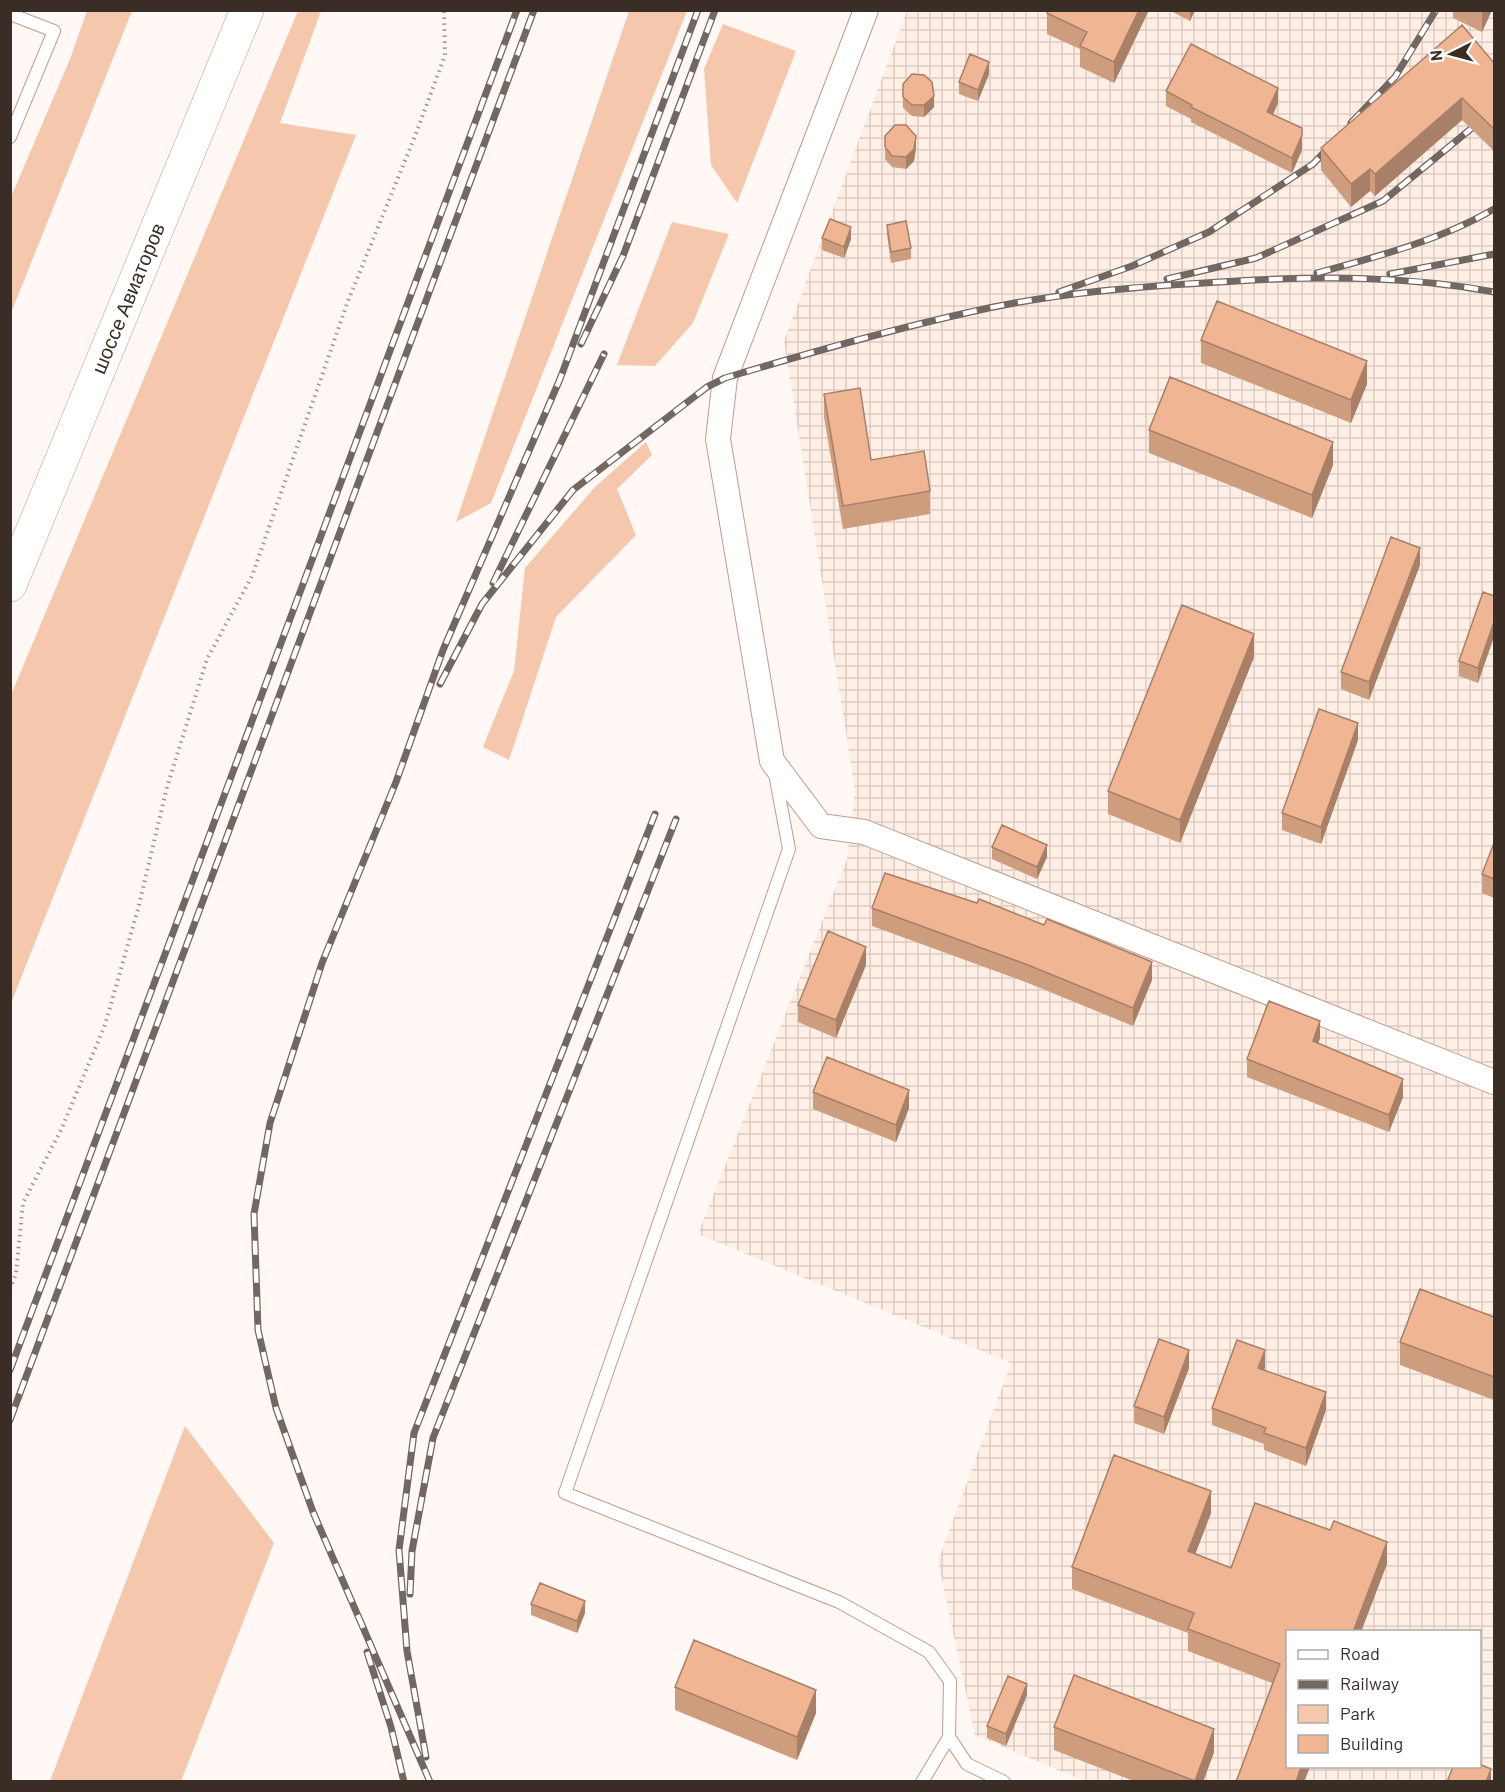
<svg xmlns="http://www.w3.org/2000/svg" width="1505" height="1792" font-family="Barlow,sans-serif">
<defs>
<pattern id="industrial-grid" width="8" height="8" patternUnits="userSpaceOnUse" patternTransform="scale(1.5)"><rect width="8" height="8" fill="#ffeee4"/><path d="M0 4h8M4 0v8" fill="none" stroke="#dbccc3"/></pattern>
</defs>
<rect width="100%" height="100%" fill="#fff8f4"/>
<!-- industrial -->
<path fill="url(#industrial-grid)" fill-rule="evenodd" d="M 907,11 L 1494,11 L 1494,1781 L 1084,1781 L 975,1735 L 938,1561 L 1011,1363 L 698,1234 L 847,859 L 855,790 L 784,341 ZM 1288,1632 L 1480,1632 L 1480,1766 L 1288,1766 Z"/>
<!-- green -->
<path fill="#f5c8ae" d="M 87,11 L 132,11 L 11,313 L 11,197 L 70,59 Z
M 298,11 L 321,11 L 280,123 L 356,135 L 11,1003 L 11,695 Z
M 629,11 L 687,11 L 491,503 L 456,522 Z
M 723,24 L 796,51 L 737,203 L 711,165 L 704,69 Z
M 672,222 L 729,234 L 693,323 L 655,366 L 617,365 Z
M 646,442 L 652,455 L 617,489 L 636,535 L 556,617 L 509,760 L 483,747 L 514,671 L 525,568 L 595,487 Z
M 185,1426 L 274,1543 L 181,1781 L 50,1781 Z"/>
<g fill="none" stroke-linecap="round" stroke-linejoin="round">
<defs>
<path id="lane" d="M 10,14 L 54,31 L 10,137
M 775,774 L 789,849 L 565,1493 L 839,1602 L 929,1652 L 950,1681 L 949,1737 L 967,1764 L 1004,1782
M 922,1782 L 949,1737"/>
<path id="street" d="M 866,10 L 725,378 L 718,439 L 772,761 L 821,826 L 864,832 L 1494,1082"/>
<g id="primary">
<path id="s1" d="M 10,585 L 247,10"/>
</g>
</defs>
<!-- lane casing -->
<use href="#lane" stroke="#be9e8b" stroke-width="14"/>
<!-- street casing -->
<use href="#street" stroke="#be9e8b" stroke-width="26"/>
<!-- primary casing -->
<use href="#primary" stroke="#be9e8b" stroke-width="34"/>
<!-- path -->
<path stroke="#9f9590" stroke-width="4" stroke-dasharray="1.5 4.5" stroke-linecap="butt" d="M 10,1289 L 16,1274 L 23,1203 L 61,1130 L 105,1025 L 138,909 L 167,787 L 207,659 L 252,576 L 348,301 L 417,131 L 445,55 L 444,10"/>
<!-- lane -->
<use href="#lane" stroke="#fff" stroke-width="12"/>
<!-- street -->
<use href="#street" stroke="#fff" stroke-width="24"/>
<!-- primary -->
<use href="#primary" stroke="#fff" stroke-width="33"/>
<defs>
<path id="rail" d="M 1351,123 L 1395,77 L 1436,10
M 1317,273 C 1376,257 1441,240 1494,209
M 1390,274 L 1494,254
M 1167,279 L 1256,258 L 1383,201 L 1478,123 L 1494,104
M 1059,292 L 1132,266 L 1209,232 L 1313,164 L 1333,143
M 581,344 L 623,256 L 715,10
M 493,583 L 604,354
M 440,684 L 482,604 L 573,490 L 707,387 L 725,378 C 805,354 885,331 966,313 C 1055,292 1146,286 1237,281 C 1323,276 1409,276 1494,292
M 10,1370 L 517,10
M 10,1420 L 534,10
M 410,1594 L 412,1551 L 433,1438 L 676,819
M 367,1652 L 391,1727 L 404,1782
M 426,1757 L 407,1651 L 399,1550 L 414,1433 L 655,814
M 430,1782 L 313,1512 L 276,1408 L 258,1330 L 254,1214 L 270,1123 L 322,963 L 396,782 L 443,650 L 560,379 L 698,10"/>
</defs>
<!-- rail casing -->
<use href="#rail" stroke="#726761" stroke-width="7"/>
<!-- rail -->
<use href="#rail" stroke="#fff" stroke-width="4.5" stroke-dasharray="14" stroke-linecap="butt"/>
</g>
<!-- wall -->
<path fill="#ce9d7e" d="M 1149,10 L 1114,83 L 1080,67 L 1080,49 L 1047,34 L 1047,13 Z
M 1169,10 L 1195,10 L 1190,21 Z
M 1453,10 L 1492,10 L 1482,32 L 1453,18 Z
M 1494,63 L 1494,151 L 1462,120 L 1375,196 L 1370,191 L 1351,207 L 1321,170 L 1321,148 Z
M 989,74 L 978,101 L 959,94 L 959,82 Z
M 903,84 L 934,107 L 924,117 L 912,116 L 903,108 Z
M 1166,91 L 1278,103 L 1273,115 L 1302,150 L 1292,173 L 1191,122 L 1191,119 L 1166,106 Z
M 885,136 L 916,148 L 914,161 L 906,169 L 892,167 L 885,159 Z
M 887,225 L 911,248 L 911,259 L 891,263 L 887,235 Z
M 822,238 L 851,239 L 844,258 L 822,250 Z
M 1201,340 L 1367,384 L 1351,423 L 1201,363 Z
M 824,394 L 871,460 L 930,491 L 930,514 L 843,529 L 824,417 Z
M 1149,430 L 1333,465 L 1312,518 L 1149,453 Z
M 1420,565 L 1369,700 L 1341,689 L 1341,672 Z
M 1494,596 L 1478,683 L 1459,676 L 1459,661 Z
M 1254,657 L 1180,843 L 1108,814 L 1108,791 Z
M 1358,740 L 1321,844 L 1282,830 L 1282,813 Z
M 1494,843 L 1494,898 L 1482,893 L 1482,874 Z
M 992,847 L 1047,857 L 1037,879 L 992,859 Z
M 872,908 L 1152,980 L 1133,1026 L 1028,983 L 872,926 Z
M 866,965 L 836,1038 L 798,1022 L 798,1005 Z
M 1320,1038 L 1318,1044 L 1403,1097 L 1389,1132 L 1247,1077 L 1247,1059 Z
M 813,1092 L 909,1108 L 896,1142 L 813,1109 Z
M 1494,1317 L 1494,1400 L 1400,1365 L 1400,1342 Z
M 1189,1368 L 1164,1434 L 1134,1423 L 1134,1406 Z
M 1265,1368 L 1264,1370 L 1326,1410 L 1306,1466 L 1264,1450 L 1264,1444 L 1212,1425 L 1212,1408 Z
M 1211,1513 L 1195,1554 L 1231,1568 L 1387,1564 L 1287,1767 L 1310,1767 L 1304,1782 L 1236,1782 L 1272,1683 L 1188,1651 L 1188,1633 L 1072,1589 L 1072,1567 Z
M 531,1604 L 585,1613 L 577,1633 L 531,1615 Z
M 675,1687 L 816,1713 L 797,1760 L 675,1710 Z
M 1027,1695 L 1006,1746 L 987,1738 L 987,1726 Z
M 1054,1727 L 1214,1752 L 1203,1782 L 1136,1782 L 1054,1750 Z"/>
<!-- shaded-wall -->
<path fill="#a87f67" d="M 1139,10 L 1149,10 L 1114,83 L 1114,62 Z
M 1190,10 L 1195,10 L 1190,21 Z
M 1482,10 L 1492,10 L 1482,32 Z
M 989,62 L 989,74 L 978,101 L 978,90 Z
M 1278,88 L 1278,103 L 1267,127 L 1267,112 Z
M 934,96 L 934,107 L 924,117 L 924,105 Z
M 1462,98 L 1462,120 L 1375,196 L 1375,174 Z
M 1302,135 L 1302,150 L 1292,173 L 1292,158 Z
M 916,136 L 916,148 L 914,161 L 906,169 L 906,157 Z
M 1370,169 L 1370,191 L 1351,207 L 1351,184 Z
M 851,227 L 851,239 L 844,258 L 844,247 Z
M 1367,361 L 1367,384 L 1351,423 L 1351,400 Z
M 1333,442 L 1333,465 L 1312,518 L 1312,495 Z
M 1420,548 L 1420,565 L 1369,700 L 1369,682 Z
M 1494,622 L 1494,637 L 1478,683 L 1478,668 Z
M 1254,634 L 1254,657 L 1180,843 L 1180,820 Z
M 1358,723 L 1358,740 L 1321,844 L 1321,827 Z
M 1047,845 L 1047,857 L 1037,879 L 1037,867 Z
M 866,947 L 866,965 L 836,1038 L 836,1020 Z
M 1152,962 L 1152,980 L 1133,1026 L 1133,1008 Z
M 1320,1021 L 1320,1038 L 1313,1059 L 1313,1041 Z
M 1403,1079 L 1403,1097 L 1389,1132 L 1389,1115 Z
M 909,1090 L 909,1108 L 896,1142 L 896,1125 Z
M 1189,1350 L 1189,1368 L 1164,1434 L 1164,1417 Z
M 1265,1350 L 1265,1368 L 1258,1386 L 1258,1368 Z
M 1326,1392 L 1326,1410 L 1306,1466 L 1306,1448 Z
M 1211,1491 L 1211,1513 L 1188,1573 L 1188,1551 Z
M 1387,1542 L 1387,1564 L 1361,1632 L 1353,1632 Z
M 585,1601 L 585,1613 L 577,1633 L 577,1621 Z
M 1027,1684 L 1027,1695 L 1006,1746 L 1006,1734 Z
M 816,1690 L 816,1713 L 797,1760 L 797,1737 Z
M 1214,1729 L 1214,1752 L 1203,1782 L 1195,1782 Z
M 1301,1767 L 1310,1767 L 1304,1782 L 1296,1782 Z
M 1491,1769 L 1491,1782 L 1486,1782 Z"/>
<!-- building -->
<path fill="#f0b693" stroke="#a87f67" stroke-width="1.5" d="M 1048,10 L 1139,10 L 1114,62 L 1080,46 L 1087,32 L 1047,13 Z
M 1462,25 L 1494,63 L 1494,129 L 1462,98 L 1375,174 L 1370,169 L 1351,184 L 1321,148 Z
M 1191,44 L 1278,88 L 1267,112 L 1302,128 L 1302,135 L 1292,158 L 1191,107 L 1192,105 L 1166,91 Z
M 970,54 L 989,62 L 978,90 L 959,82 Z
M 912,74 L 924,75 L 932,82 L 934,96 L 924,105 L 912,105 L 903,97 L 903,84 Z
M 895,125 L 906,125 L 916,136 L 914,149 L 906,157 L 892,156 L 885,147 L 885,136 Z
M 830,219 L 851,227 L 844,247 L 822,238 Z
M 906,221 L 911,248 L 891,252 L 887,225 Z
M 1217,301 L 1367,361 L 1351,400 L 1201,340 Z
M 1170,377 L 1333,442 L 1312,495 L 1149,430 Z
M 860,388 L 871,460 L 924,451 L 930,491 L 843,506 L 824,394 Z
M 1391,537 L 1420,548 L 1369,682 L 1341,672 Z
M 1483,592 L 1494,596 L 1494,622 L 1478,668 L 1459,661 Z
M 1182,605 L 1254,634 L 1180,820 L 1108,791 Z
M 1319,709 L 1358,723 L 1321,827 L 1282,813 Z
M 1002,825 L 1047,845 L 1037,867 L 992,847 Z
M 1494,843 L 1494,879 L 1482,874 Z
M 885,873 L 977,903 L 979,899 L 1044,925 L 1047,919 L 1152,962 L 1133,1008 L 1028,965 L 872,908 Z
M 828,931 L 866,947 L 836,1020 L 798,1005 Z
M 1269,1001 L 1320,1021 L 1313,1041 L 1403,1079 L 1389,1115 L 1247,1059 Z
M 827,1057 L 909,1090 L 896,1125 L 813,1092 Z
M 1420,1289 L 1494,1317 L 1494,1377 L 1400,1342 Z
M 1159,1339 L 1189,1350 L 1164,1417 L 1134,1406 Z
M 1237,1340 L 1265,1350 L 1258,1368 L 1326,1392 L 1306,1448 L 1264,1433 L 1266,1428 L 1212,1408 Z
M 1114,1455 L 1211,1491 L 1188,1551 L 1231,1568 L 1255,1503 L 1330,1530 L 1334,1521 L 1387,1542 L 1353,1632 L 1287,1632 L 1287,1767 L 1301,1767 L 1296,1782 L 1236,1782 L 1280,1664 L 1188,1629 L 1194,1613 L 1072,1567 Z
M 540,1583 L 585,1601 L 577,1621 L 531,1604 Z
M 694,1640 L 816,1690 L 797,1737 L 675,1687 Z
M 1074,1675 L 1214,1729 L 1195,1781 L 1054,1727 Z
M 1008,1676 L 1027,1684 L 1006,1734 L 987,1726 Z
M 1479,1764 L 1491,1769 L 1486,1782 L 1447,1782 L 1453,1767 L 1479,1767 Z"/>
<g text-anchor="middle" stroke-width="5" stroke-linejoin="round" paint-order="stroke">
<!-- street labels -->
<g font-size="20" fill="#3a2d26" stroke="#fff">
<text dy="7" stroke="none"><textPath href="#s1" startOffset="310">шоссе Авиаторов</textPath></text>
</g>
</g>
<!-- border -->
<rect width="1505" height="1792" fill="none" stroke="#3a2d26" stroke-width="24"/>
<!-- legend -->
<rect x="1286" y="1630" width="195" height="138" fill="#ffffff" stroke="#b0aba8" stroke-width="1.5"/>
<rect x="1298" y="1650" width="30" height="9" fill="#ffffff" stroke="#b0aba8" stroke-width="1.5"/>
<text x="1340" y="1660" font-size="18" fill="#3a2d26">Road</text>
<rect x="1298" y="1680" width="30" height="9" fill="#726761" stroke="#b0aba8" stroke-width="1.5"/>
<text x="1340" y="1690" font-size="18" fill="#3a2d26">Railway</text>
<rect x="1298" y="1705" width="30" height="18" fill="#f5c8ae" stroke="#b0aba8" stroke-width="1.5"/>
<text x="1340" y="1720" font-size="18" fill="#3a2d26">Park</text>
<rect x="1298" y="1735" width="30" height="18" fill="#f0b693" stroke="#b0aba8" stroke-width="1.5"/>
<text x="1340" y="1750" font-size="18" fill="#3a2d26">Building</text>
<!-- north arrow -->
<g transform="translate(1451 54) rotate(264)" stroke="#ffffff" stroke-width="4.5" paint-order="stroke">
<path d="M0-4.5L10 22L0 15L-10 22Z" fill="#3a2d26"/>
<text y="-9" font-size="16" font-weight="bold" text-anchor="middle" fill="#3a2d26">N</text>
</g>
</svg>
